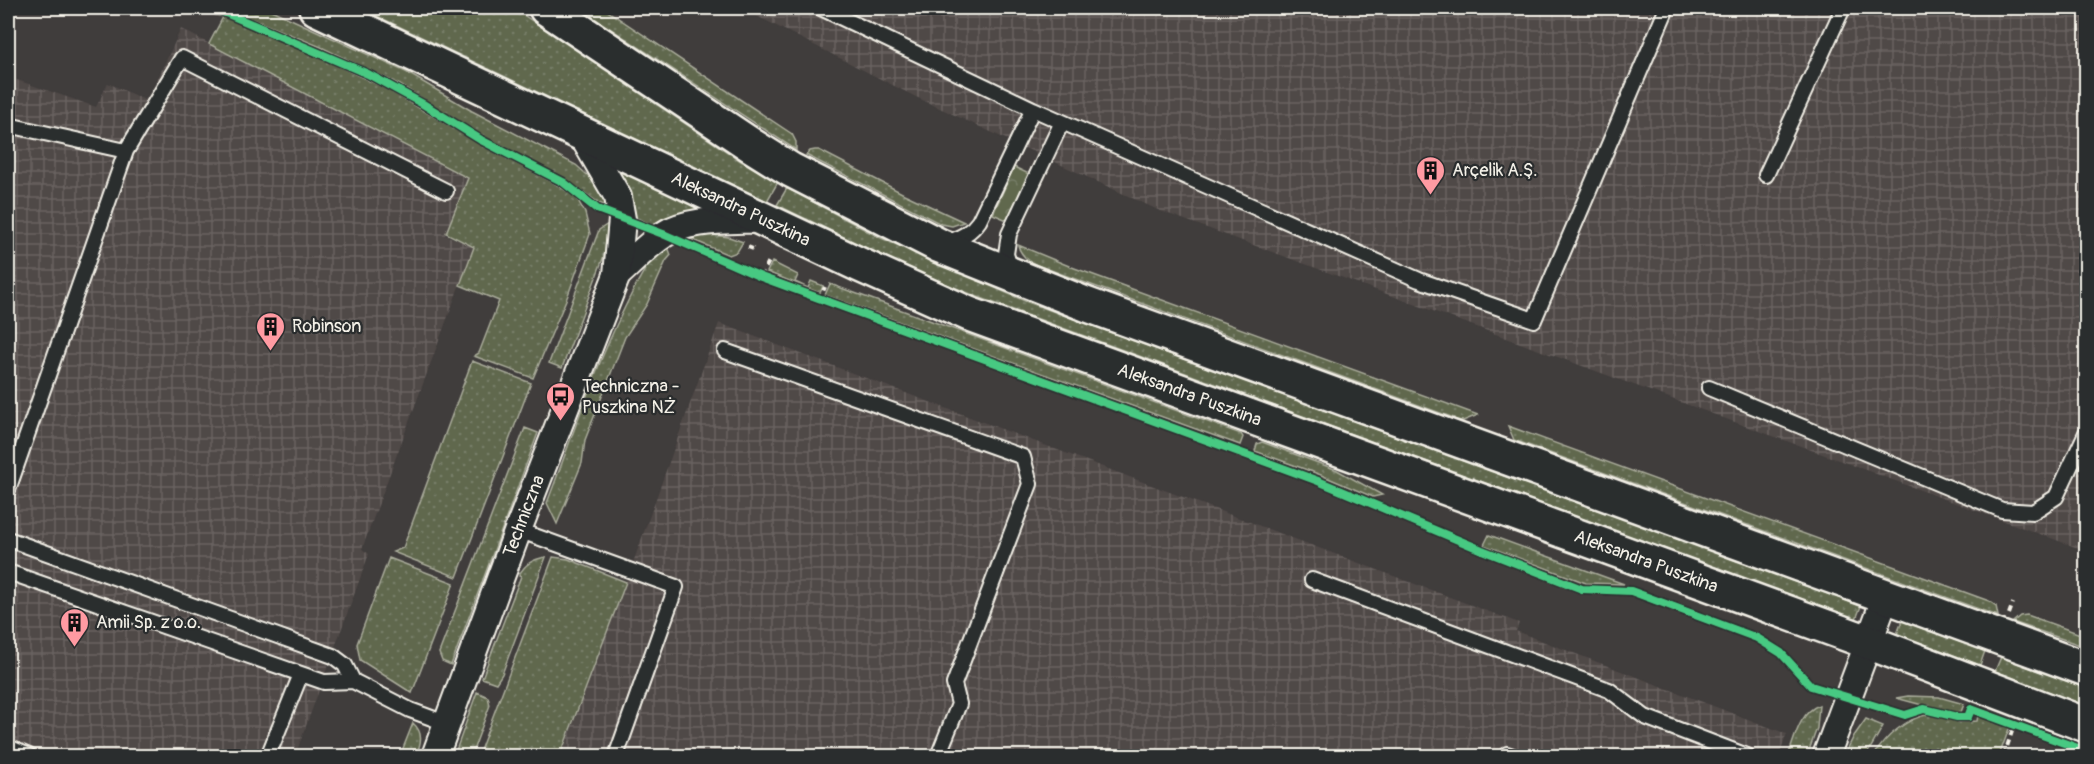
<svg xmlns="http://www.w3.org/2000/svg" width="2094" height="764" font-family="Pangolin,sans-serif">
<defs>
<pattern id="industrial-grid" width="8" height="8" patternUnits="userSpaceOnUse" patternTransform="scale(1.5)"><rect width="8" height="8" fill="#4f4846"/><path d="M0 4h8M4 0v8" fill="none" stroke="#696361"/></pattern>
<pattern id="grass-dots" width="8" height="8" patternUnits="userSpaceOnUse" patternTransform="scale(1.5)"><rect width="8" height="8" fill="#60684e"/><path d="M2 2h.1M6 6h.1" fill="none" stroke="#777e68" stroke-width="1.8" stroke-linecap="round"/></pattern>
<pattern id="forest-crowns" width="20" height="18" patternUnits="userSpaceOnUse" patternTransform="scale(1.5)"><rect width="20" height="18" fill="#60684e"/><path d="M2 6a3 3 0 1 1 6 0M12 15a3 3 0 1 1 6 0" fill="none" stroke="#777e68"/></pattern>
</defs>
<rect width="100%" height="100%" fill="#403d3c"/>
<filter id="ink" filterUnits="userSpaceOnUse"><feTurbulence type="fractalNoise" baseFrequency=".0167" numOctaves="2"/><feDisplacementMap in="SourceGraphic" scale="12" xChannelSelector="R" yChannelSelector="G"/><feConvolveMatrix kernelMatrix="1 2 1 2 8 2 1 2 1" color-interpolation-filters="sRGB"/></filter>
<g filter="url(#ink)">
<!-- industrial -->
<path fill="url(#industrial-grid)" d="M 741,8 L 2086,8 L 2086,551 L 1158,210 L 916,97 Z
M 181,29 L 469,178 L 445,235 L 474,246 L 362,549 L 369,554 L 295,756 L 8,756 L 8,77 L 96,107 L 108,83 L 147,101 Z
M 719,323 L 1519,623 L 1516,631 L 1787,734 L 1779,756 L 561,756 L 630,571 Z"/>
<!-- grass -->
<path fill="url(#grass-dots)" stroke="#aaac9b" stroke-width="1.5" d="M 193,8 L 207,8 L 224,17 L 304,50 L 387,89 L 485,147 L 554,183 L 576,197 L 585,213 L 590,234 L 568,295 L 533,378 L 474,356 L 479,353 L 499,301 L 460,285 L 474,247 L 446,233 L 468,178 L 209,44 L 223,17 Z
M 225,8 L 267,8 L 406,72 L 472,111 L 576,165 L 594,181 L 609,207 L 599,203 L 565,179 L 483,136 L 400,85 L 321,47 Z
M 360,8 L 513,8 L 741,161 L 778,182 L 767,201 Z
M 581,8 L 603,8 L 792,134 L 796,142 L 796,150 L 591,16 Z
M 815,150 L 819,150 L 904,194 L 964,222 L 952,226 L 941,224 L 806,155 L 810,151 Z
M 612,167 L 706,212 L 657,227 L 632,216 Z
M 787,188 L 879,237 L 1025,301 L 1861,606 L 1856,619 L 978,297 L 917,272 L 777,205 Z
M 611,222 L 608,245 L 562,368 L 549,363 L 599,230 Z
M 704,234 L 729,237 L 743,242 L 737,252 L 729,255 L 686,237 Z
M 667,244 L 671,255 L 666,261 L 647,304 L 625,337 L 585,440 L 582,463 L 557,524 L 547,503 C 572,438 593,372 624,309 C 636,285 646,262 667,244 Z
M 1018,245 L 1069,266 L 1478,415 L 1463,421 L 1454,420 L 1454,418 L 1037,265 C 1028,261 1020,255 1018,245 Z
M 772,262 L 798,275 L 795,282 L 808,288 L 811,281 L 823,286 L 820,293 L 767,272 Z
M 830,284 L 1241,434 L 1243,437 L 1240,445 L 825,295 Z
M 472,361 L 531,383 L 457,577 L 393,552 L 403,548 Z
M 1508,426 L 1989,601 L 1996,606 L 1998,616 L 1514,440 Z
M 525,428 L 538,433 L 451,665 L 442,661 L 439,653 Z
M 1262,442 L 1337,470 L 1382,495 L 1373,497 L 1321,475 L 1255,451 L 1257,444 Z
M 1489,535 L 1624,584 L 1586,583 L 1484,545 Z
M 546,557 L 502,674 L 496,683 L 482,678 L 521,576 L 519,575 C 525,564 533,559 546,557 Z
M 553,557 L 568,559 L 626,582 L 560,756 L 478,756 Z
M 389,558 L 454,583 L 412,693 L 360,660 L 357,644 Z
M 2027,615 L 2086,636 L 2086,647 L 2013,622 L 2020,616 Z
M 1902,621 L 1985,651 L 1980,665 L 1897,634 Z
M 2001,657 L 2086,688 L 2086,706 L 1995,671 Z
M 477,692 L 488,697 L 490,705 L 471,756 L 454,756 Z
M 1908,696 L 1939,697 L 1964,704 L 1961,712 L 1956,714 L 1896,698 Z
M 1819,705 L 1817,728 L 1807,756 L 1788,756 C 1795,738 1799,713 1819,705 Z
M 1930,714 L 1959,722 L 1977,721 L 1978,715 L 2010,726 L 1999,756 L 1874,756 C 1885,736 1907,718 1930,714 Z
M 1866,719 L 1883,726 L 1866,756 L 1844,756 L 1854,736 Z
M 413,723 C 424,733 421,743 416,756 L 400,756 Z"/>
<!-- forest -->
<path fill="url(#forest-crowns)" stroke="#aaac9b" stroke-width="1.5" d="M 1014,167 L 1029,174 L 1007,220 L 993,214 Z"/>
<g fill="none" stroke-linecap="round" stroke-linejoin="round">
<defs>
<path id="lane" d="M 821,8 L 1033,109 L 1419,280 L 1534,320 L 1667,8
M 8,125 L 126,151
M 1766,175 L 1843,8
M 945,244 C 959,238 970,234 979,221 L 1033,109
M 1011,270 L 1006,254 L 1009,234 L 1062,122
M 725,351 L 1023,457 L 1030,484 L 954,684 L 959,704 L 938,756
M 1709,388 L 2002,510 L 2033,512 L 2056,497 L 2086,433
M 8,490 L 126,151 L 182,58 L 446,191
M 518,530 L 676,587 L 616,756
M 8,539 L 333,656 L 345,665 L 353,681
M 8,572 L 324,682 L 353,681 L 410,710 L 448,724
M 1312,580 L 1609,690 L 1645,717 L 1747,756
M 8,747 L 29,756
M 1507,754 L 1513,756
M 268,756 L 301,674"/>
<g id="street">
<path d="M 617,275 C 632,262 646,246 663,235 C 687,218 734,221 763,219"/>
<path id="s1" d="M 435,756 L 518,530 L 617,275 L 622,219 L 618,197 L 580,132"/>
<path d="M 1826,756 L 1886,596"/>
</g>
<g id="secondary">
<path id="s2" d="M 316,8 L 860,265 L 969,314 L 1868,642 L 2086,725"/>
<path d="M 546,8 L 751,145 L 791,170 L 940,246 L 1088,305 L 2086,669"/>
</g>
</defs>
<!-- lane casing -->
<use href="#lane" stroke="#f4f1e8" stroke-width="18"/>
<!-- street casing -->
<use href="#street" stroke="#f4f1e8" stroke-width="30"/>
<!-- secondary casing -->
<use href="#secondary" stroke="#f4f1e8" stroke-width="38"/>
<!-- path -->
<path stroke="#f4f1e8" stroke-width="4" stroke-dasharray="6 4.5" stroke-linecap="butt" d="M 748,247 L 753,249
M 761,277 L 769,261
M 819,300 L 825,287
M 2009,614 L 2013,603
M 2004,756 L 2014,725"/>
<!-- lane -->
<use href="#lane" stroke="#2a2d2e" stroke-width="14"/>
<!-- street -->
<use href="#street" stroke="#2a2d2e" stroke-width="26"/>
<!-- secondary -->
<use href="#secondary" stroke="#2a2d2e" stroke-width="33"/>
<defs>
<path id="cycleway" d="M 214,8 L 368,74 L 423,104 L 481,140 L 563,182 L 597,209 L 663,234 L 761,277 L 1318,481 L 1482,550 L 1582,589 L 1631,591 L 1757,638 L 1781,653 L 1811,686 L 1905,715 L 1924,709 L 1957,717 L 1968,717 L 1971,709 L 2086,751"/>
</defs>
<!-- cycleway casing -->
<use href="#cycleway" stroke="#2a2d2e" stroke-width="11"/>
<!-- cycleway -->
<use href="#cycleway" stroke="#46c982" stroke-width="8"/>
</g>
</g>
<!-- icons -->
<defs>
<symbol id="building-pin" viewBox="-11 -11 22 30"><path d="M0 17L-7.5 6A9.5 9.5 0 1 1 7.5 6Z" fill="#ff9aa2" stroke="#2a2d2e"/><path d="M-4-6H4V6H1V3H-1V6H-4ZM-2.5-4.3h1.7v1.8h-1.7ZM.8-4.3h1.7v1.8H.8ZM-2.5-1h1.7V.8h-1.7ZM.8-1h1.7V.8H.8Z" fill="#111"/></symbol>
<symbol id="bus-pin" viewBox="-11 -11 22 30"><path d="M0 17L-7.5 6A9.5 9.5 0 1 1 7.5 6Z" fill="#ff9aa2" stroke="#2a2d2e"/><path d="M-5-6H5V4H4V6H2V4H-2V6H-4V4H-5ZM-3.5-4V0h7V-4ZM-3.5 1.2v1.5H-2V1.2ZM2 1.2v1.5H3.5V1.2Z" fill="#111"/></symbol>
</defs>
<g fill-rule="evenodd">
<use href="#building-pin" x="1414" y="154" width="33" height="45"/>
<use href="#building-pin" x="254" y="310" width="33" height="45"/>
<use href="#bus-pin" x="544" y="380" width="33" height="45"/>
<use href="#building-pin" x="58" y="606" width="33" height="45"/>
</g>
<g text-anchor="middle" stroke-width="4.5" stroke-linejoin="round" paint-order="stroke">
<!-- poi labels -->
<g font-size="18" fill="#f4f1e8" stroke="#2a2d2e" text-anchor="start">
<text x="1452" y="176">Arçelik A.Ş.</text>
<text x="292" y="332">Robinson</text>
<text x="582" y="392">Techniczna -<tspan x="582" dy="21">Puszkina NŻ</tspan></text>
<text x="96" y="628">Amii Sp. z o.o.</text>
</g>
<!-- street labels -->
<g font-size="18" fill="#f4f1e8" stroke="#2a2d2e">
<text dy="6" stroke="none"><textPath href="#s2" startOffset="470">Aleksandra Puszkina</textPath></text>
<text dy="6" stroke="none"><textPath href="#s2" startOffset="956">Aleksandra Puszkina</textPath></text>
<text dy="6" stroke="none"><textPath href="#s1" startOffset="256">Techniczna</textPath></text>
<text dy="6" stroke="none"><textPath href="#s2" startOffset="1442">Aleksandra Puszkina</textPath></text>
</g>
</g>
<!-- margin -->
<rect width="2094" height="764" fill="none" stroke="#2a2d2e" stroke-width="30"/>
<rect x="15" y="15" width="2064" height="734" fill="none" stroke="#f4f1e8" stroke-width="2" filter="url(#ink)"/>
</svg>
